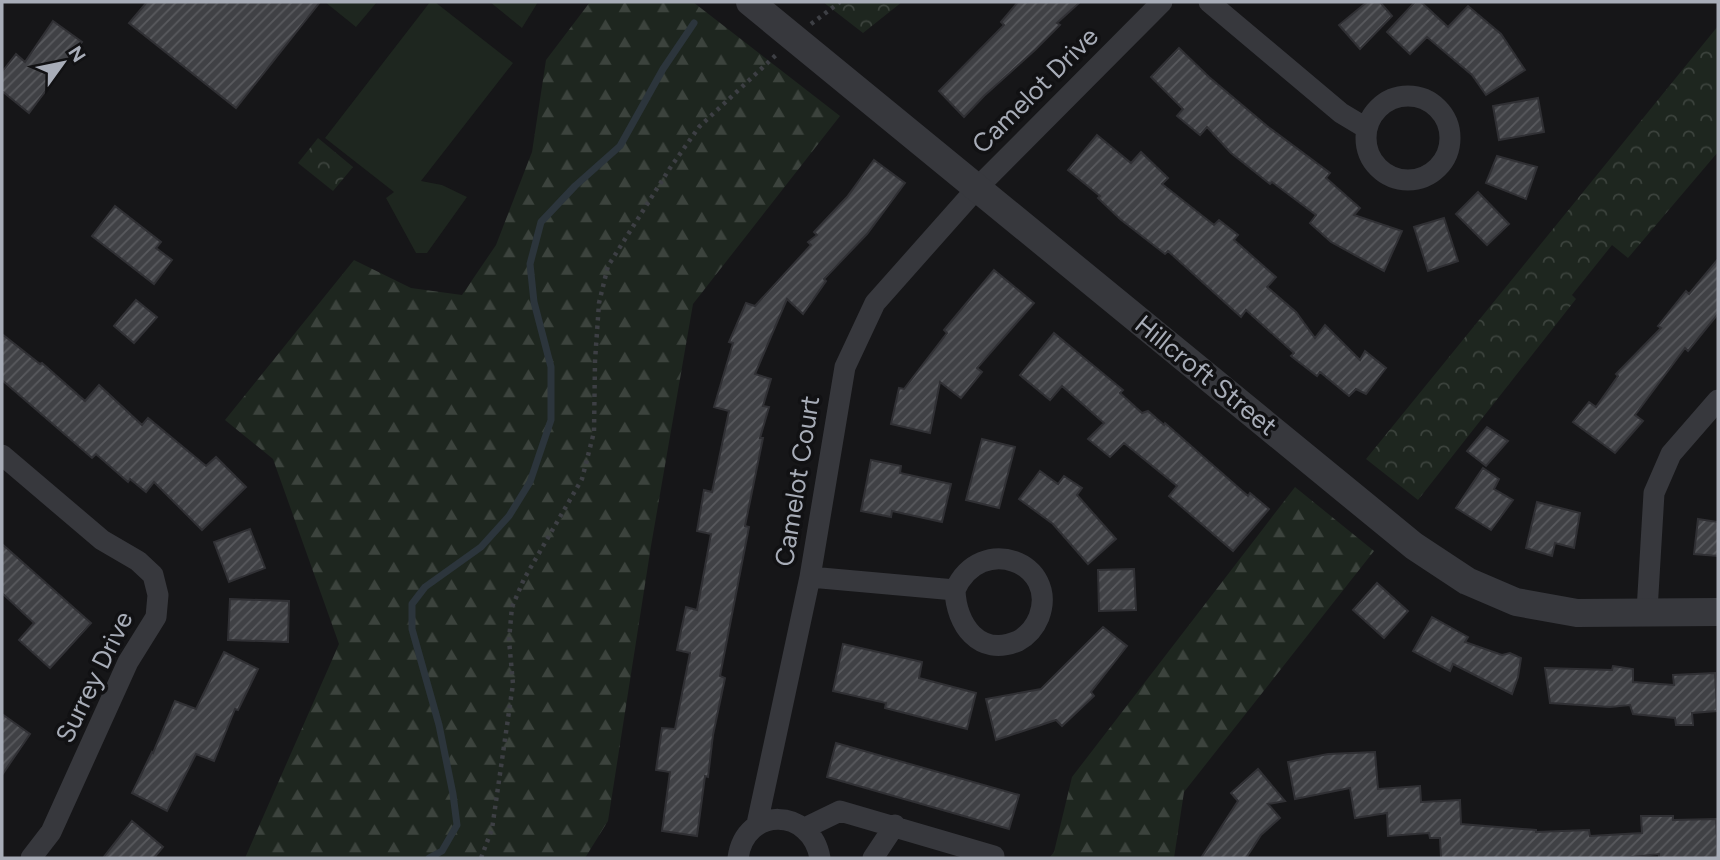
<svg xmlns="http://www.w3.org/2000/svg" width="1720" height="860" font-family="Figtree,sans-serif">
<defs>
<pattern id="forest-firs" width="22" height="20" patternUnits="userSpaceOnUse" patternTransform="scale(1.75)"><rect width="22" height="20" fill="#1e261f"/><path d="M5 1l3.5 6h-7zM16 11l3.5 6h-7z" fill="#3c433d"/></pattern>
<pattern id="park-crowns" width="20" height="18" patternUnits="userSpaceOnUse" patternTransform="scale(1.75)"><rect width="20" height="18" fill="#1e261f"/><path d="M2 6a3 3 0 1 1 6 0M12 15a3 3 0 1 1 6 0" fill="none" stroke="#3c433d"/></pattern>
<pattern id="building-hatch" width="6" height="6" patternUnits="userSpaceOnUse" patternTransform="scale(1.75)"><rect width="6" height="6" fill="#404145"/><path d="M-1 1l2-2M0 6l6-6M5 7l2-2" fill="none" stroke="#595a5e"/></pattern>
</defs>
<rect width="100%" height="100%" fill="#161618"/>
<!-- green -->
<path fill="#1e261f" d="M 325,2 L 377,2 L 356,27 Z
M 430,2 L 435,2 L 513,63 L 421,181 L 442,185 L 467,197 L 427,253 L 416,253 L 386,198 L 394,192 L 325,138 Z
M 490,2 L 538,2 L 522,28 Z"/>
<!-- forest -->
<path fill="url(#forest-firs)" d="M 590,2 L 693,2 L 840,116 L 693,304 L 651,546 L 608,821 L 585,858 L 245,858 L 339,644 L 273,459 L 225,420 L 354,260 L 411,288 L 462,295 L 496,245 L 532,152 L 546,60 Z
M 1295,487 L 1374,551 L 1184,792 L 1174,858 L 1049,858 L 1054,852 L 1072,777 Z"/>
<!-- park -->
<path fill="url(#park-crowns)" d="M 823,2 L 902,2 L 863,33 Z
M 1718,26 L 1718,152 L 1628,258 L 1612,245 L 1572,295 L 1576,299 L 1418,500 L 1366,459 Z
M 318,138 L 353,167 L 333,191 L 298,163 Z"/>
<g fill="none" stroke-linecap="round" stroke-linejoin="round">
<!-- stream -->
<path stroke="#2c353c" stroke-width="7" d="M 429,858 L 442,851 L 457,825 L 453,794 L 439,725 L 412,629 L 412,604 L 425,587 L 481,547 L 509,516 L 530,482 L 551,420 L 551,367 L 534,302 L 530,264 L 541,222 L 575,186 L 620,146 L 663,69 L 694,23"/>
</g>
<!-- building -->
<path fill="url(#building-hatch)" stroke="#303034" stroke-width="2" d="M 147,2 L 320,2 L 236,108 L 129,23 Z
M 1018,2 L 1080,2 L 1057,23 L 1060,25 L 1035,50 L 984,96 L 964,117 L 939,91 L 1004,25 L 1001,22 Z
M 1367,2 L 1380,2 L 1392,16 L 1360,49 L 1339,25 Z
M 1415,2 L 1421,2 L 1448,27 L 1468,6 L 1501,34 L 1525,70 L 1486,95 L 1472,75 L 1427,37 L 1410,54 L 1387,32 Z
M 53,21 L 82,42 L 29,113 L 2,91 L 2,72 L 16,54 L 25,62 Z
M 1179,48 L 1209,77 L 1267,126 L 1330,173 L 1326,178 L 1360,208 L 1354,215 L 1402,231 L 1384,271 L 1331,242 L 1310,223 L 1316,215 L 1272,182 L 1270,184 L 1231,153 L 1207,127 L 1200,135 L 1177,116 L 1183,109 L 1151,77 Z
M 1538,98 L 1544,132 L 1499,140 L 1493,106 Z
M 1097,135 L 1131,163 L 1141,152 L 1168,178 L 1162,184 L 1214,225 L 1219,220 L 1238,235 L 1234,240 L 1276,277 L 1267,287 L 1296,312 L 1315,338 L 1325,325 L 1360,360 L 1365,351 L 1386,368 L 1366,394 L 1356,389 L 1349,396 L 1320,372 L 1317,376 L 1291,356 L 1294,353 L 1246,310 L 1241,317 L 1168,251 L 1165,254 L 1120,219 L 1098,198 L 1100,196 L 1068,170 Z
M 1497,156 L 1537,167 L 1526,199 L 1486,183 Z
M 874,160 L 905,183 L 867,234 L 824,279 L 826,281 L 803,314 L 787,299 L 755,374 L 771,379 L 763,406 L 769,407 L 760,438 L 763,438 L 745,526 L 749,527 L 720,676 L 725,678 L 713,735 L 708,777 L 705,776 L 697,836 L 662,831 L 670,772 L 656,770 L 662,728 L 675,729 L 690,653 L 677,650 L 686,607 L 697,610 L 711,534 L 697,531 L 704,490 L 712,492 L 729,411 L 714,407 L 733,343 L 729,342 L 746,303 L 755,306 L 811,245 L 808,242 L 817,235 L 814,232 L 847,197 Z
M 1478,192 L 1509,224 L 1487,245 L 1456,214 Z
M 115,206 L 161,242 L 156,248 L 172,260 L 154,284 L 92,236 Z
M 1444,218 L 1458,261 L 1428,271 L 1414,227 Z
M 1718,259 L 1718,314 L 1688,351 L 1685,348 L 1635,415 L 1643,421 L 1615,453 L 1573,422 L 1589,402 L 1596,407 L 1618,376 L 1616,374 L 1661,328 L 1658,326 L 1686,291 L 1689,294 Z
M 994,270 L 1034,303 L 977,368 L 982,372 L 961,398 L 940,382 L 930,433 L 891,424 L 899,388 L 904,389 L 947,333 L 944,330 Z
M 136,300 L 157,317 L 134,343 L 114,326 Z
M 1054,333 L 1123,390 L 1120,393 L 1142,413 L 1148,411 L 1164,425 L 1165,423 L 1248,496 L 1250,493 L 1269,509 L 1233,551 L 1169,496 L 1177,486 L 1124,443 L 1110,457 L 1088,439 L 1104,423 L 1062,386 L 1050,400 L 1020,375 Z
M 2,334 L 40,364 L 42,363 L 85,401 L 99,385 L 142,425 L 148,418 L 206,466 L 216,457 L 246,487 L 202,530 L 154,482 L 146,492 L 130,479 L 128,482 L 96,454 L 92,458 L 2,380 Z
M 1487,427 L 1508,441 L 1486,466 L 1467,451 Z
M 982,439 L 1015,447 L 999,508 L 966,500 Z
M 871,460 L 901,466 L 900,473 L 951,484 L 942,522 L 892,511 L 891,517 L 861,511 Z
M 1483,468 L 1499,479 L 1494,489 L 1513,500 L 1491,530 L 1456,508 Z
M 1040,471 L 1058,484 L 1064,476 L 1082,488 L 1077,495 L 1116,539 L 1088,564 L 1053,524 L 1019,499 Z
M 1537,502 L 1580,513 L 1574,548 L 1555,543 L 1552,556 L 1526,548 Z
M 1698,519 L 1718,522 L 1718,556 L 1694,554 Z
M 250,529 L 265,568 L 229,582 L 214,542 Z
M 2,544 L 91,623 L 50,668 L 19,640 L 34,623 L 2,593 Z
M 1134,569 L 1136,610 L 1099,611 L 1098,570 Z
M 1377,583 L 1408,611 L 1384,638 L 1353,610 Z
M 230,599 L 289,601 L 288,642 L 228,640 Z
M 1432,617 L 1468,637 L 1465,642 L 1502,655 L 1510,653 L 1521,658 L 1518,677 L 1512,694 L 1453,664 L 1450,671 L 1413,651 Z
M 1103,627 L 1127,646 L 1091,692 L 1094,696 L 1062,726 L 1056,720 L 996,740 L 986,699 L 1041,689 Z
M 843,644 L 922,662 L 919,678 L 976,693 L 967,729 L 885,708 L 886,703 L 833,691 Z
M 224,652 L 258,669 L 238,710 L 235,709 L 214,761 L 196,754 L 167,811 L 132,793 L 152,752 L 153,753 L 175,701 L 196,709 Z
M 1613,666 L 1633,669 L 1633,682 L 1674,685 L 1673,675 L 1715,673 L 1717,711 L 1692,713 L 1693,725 L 1676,725 L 1675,718 L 1633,714 L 1630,705 L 1610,707 L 1550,703 L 1545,668 L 1612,670 Z
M 2,714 L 30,734 L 2,775 Z
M 836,743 L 1019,795 L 1009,829 L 827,777 Z
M 1375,752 L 1378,789 L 1420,786 L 1421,802 L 1460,800 L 1461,824 L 1536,830 L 1536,832 L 1589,830 L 1590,836 L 1642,833 L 1641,816 L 1673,816 L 1673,820 L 1716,819 L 1718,858 L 1659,858 L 1659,854 L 1623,858 L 1441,858 L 1440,838 L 1430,838 L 1429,833 L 1388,836 L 1387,813 L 1355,818 L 1350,788 L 1295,799 L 1288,762 L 1328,754 Z
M 1258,769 L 1285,801 L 1268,804 L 1280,818 L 1261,835 L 1246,858 L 1201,858 L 1238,801 L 1231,793 Z
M 132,821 L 163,847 L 154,858 L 103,858 Z"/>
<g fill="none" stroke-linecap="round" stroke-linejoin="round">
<!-- path -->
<path stroke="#3d3f44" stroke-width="4.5" stroke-dasharray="3.5 5" stroke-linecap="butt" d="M 811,24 L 840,2
M 481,858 L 492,829 L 513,684 L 509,640 L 512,607 L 524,579 L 582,479 L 594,432 L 595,361 L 599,303 L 608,266 L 670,168 L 699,127 L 776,55"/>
<!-- minor -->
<path stroke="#37383d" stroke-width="21" d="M 1209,2 L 1341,113 L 1366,128
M1366 138a42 42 0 1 1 84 0a42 42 0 1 1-84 0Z
M 2,455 L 102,540 L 138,561 L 153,575 L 158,595 L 156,617 L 128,662 L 51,832 L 31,858
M 810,577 L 955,590 C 981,532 1059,563 1039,617 C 1035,627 1027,636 1018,641 C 979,658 956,624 955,590
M 1647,611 L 1654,493 L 1671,454 L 1718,400
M 757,824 L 810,577 L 845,367 L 875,303 L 978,187 L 1162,2
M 805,828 L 840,811 L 994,856
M 738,858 C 745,806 811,807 820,858
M 873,858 L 895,825"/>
<!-- tertiary -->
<path stroke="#37383d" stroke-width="28" d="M 750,2 L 1414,546 L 1467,581 L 1516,602 L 1577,613 L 1718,612"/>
</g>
<g text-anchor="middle" stroke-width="7" stroke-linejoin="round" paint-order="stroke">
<!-- street labels -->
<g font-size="26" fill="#a8adb8" stroke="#111113">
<text transform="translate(1035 90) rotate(-45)" y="9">Camelot Drive</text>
<text transform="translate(1206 375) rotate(39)" y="9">Hillcroft Street</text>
<text transform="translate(797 481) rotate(-81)" y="9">Camelot Court</text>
<text transform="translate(94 677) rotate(-64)" y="9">Surrey Drive</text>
</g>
</g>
<!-- border -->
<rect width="1720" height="860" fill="none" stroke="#a8adb8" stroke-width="7"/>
<!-- north arrow -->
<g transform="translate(63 63) rotate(57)" stroke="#111113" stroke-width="5" paint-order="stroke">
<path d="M0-5L12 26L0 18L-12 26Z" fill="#a8adb8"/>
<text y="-10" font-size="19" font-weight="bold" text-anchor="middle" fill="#a8adb8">N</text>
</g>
</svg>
